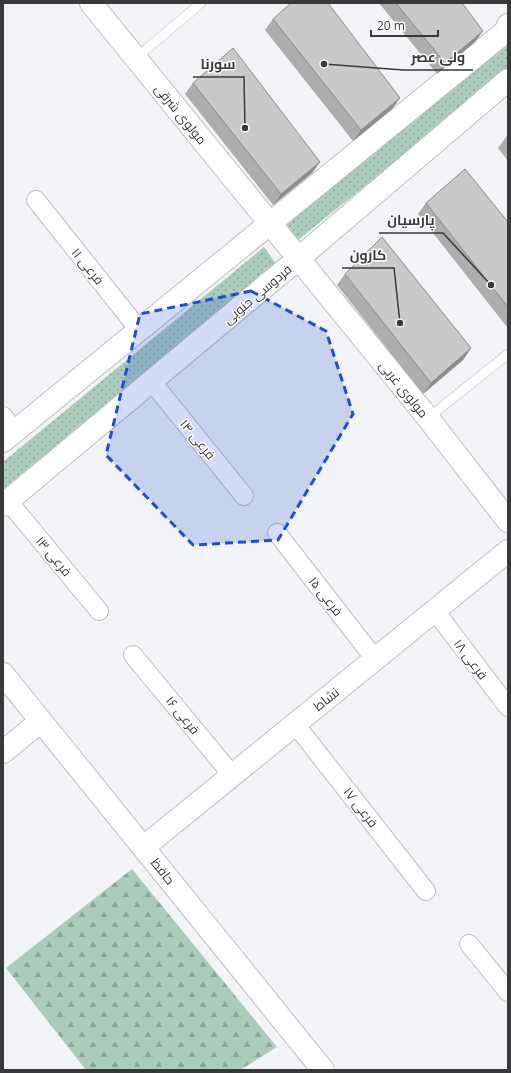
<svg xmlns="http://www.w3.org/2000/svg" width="511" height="1073" font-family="'Open Sans',Cairo,sans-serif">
<defs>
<pattern id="grass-dots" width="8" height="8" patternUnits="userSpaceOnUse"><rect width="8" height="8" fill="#acb"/><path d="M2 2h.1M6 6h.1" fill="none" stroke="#8ba799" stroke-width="1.8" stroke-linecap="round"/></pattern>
<pattern id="forest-firs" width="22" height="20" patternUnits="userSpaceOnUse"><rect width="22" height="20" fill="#acb"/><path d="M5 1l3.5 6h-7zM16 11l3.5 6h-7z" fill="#8ba799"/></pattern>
</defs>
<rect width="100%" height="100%" fill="#f2f3f6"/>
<!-- grass -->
<path fill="url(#grass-dots)" d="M 508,39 L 508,70 L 298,240 L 286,224 Z
M 264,247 L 277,265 L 3,489 L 3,462 Z"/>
<!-- forest -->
<path fill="url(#forest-firs)" d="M 132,869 L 277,1047 L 240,1070 L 86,1070 L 6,968 Z"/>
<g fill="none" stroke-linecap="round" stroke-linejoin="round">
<defs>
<path id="service" d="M 136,58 L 201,3
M 428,418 L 508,354"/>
<path id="minor" d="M 36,200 L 140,331
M 152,382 L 244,496
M 3,416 L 15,431
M 8,501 L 99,611
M 277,533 L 375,659
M 435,611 L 508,707
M 133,655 L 232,775
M 295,724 L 426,891
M 469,944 L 508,992"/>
<path id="tertiary" d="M 91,3 L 428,418 L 508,521
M 3,441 L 506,31 L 508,25
M 3,505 L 298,259 L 508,80
M 3,674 L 323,1070
M 3,752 L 41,721
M 144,847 L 508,551"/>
</defs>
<!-- service casing -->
<use href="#service" stroke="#bdbec1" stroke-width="10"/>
<!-- minor casing -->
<use href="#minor" stroke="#bdbec1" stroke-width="20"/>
<!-- tertiary casing -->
<use href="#tertiary" stroke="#bdbec1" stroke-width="24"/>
<!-- service -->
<use href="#service" stroke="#fff" stroke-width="9"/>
<!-- minor -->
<use href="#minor" stroke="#fff" stroke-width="18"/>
<!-- tertiary -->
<use href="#tertiary" stroke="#fff" stroke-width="22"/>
</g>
<!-- wall -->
<path fill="#afacae" d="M 379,3 L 462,3 L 475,42 L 437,74 Z
M 273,19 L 392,109 L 353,141 L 265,30 Z
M 193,83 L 320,162 L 312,173 L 273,205 L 185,94 Z
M 508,135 L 508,161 L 498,148 L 506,137 Z
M 426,203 L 508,222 L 508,326 L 507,327 L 418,214 Z
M 345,274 L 471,348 L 463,360 L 423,394 L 337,285 Z"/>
<!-- shaded-wall -->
<path fill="#8e8c8d" d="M 483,31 L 475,42 L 437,74 L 445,63 Z
M 400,98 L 392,109 L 353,141 L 361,130 Z
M 320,162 L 312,173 L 273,205 L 281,194 Z
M 471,348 L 463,360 L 423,394 L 431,383 Z"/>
<!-- building -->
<path fill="#cbc8ca" stroke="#8e8c8d" d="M 291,3 L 328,3 L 400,98 L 361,130 L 273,19 Z
M 396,3 L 462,3 L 483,31 L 445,63 Z
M 233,48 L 320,162 L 281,194 L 193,83 Z
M 465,169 L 508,222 L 508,307 L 426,203 Z
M 382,237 L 471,348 L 431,383 L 345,274 Z"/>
<!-- marked area -->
<path fill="#1d4ed8" fill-opacity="0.2" stroke="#1d4ed8" stroke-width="3" stroke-dasharray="8 5" stroke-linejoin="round" d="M 251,291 L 326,331 L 353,414 L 278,540 L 193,545 L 106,455 L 140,314 Z"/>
<g text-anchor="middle" stroke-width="3" stroke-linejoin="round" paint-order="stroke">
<!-- street labels -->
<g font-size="13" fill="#39393a" stroke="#fff">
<text transform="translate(181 114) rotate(51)" y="5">مولوی شرقی</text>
<text transform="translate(88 266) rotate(51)" y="5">فرعی ۱۱</text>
<text transform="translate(257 294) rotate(-40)" y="5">فردوسی جنوبی</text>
<text transform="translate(404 389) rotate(51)" y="5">مولوی غربی</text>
<text transform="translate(198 439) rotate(51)" y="5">فرعی ۱۴</text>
<text transform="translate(54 556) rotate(50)" y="5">فرعی ۱۳</text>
<text transform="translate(326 596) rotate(52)" y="5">فرعی ۱۵</text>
<text transform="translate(471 659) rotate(53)" y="5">فرعی ۱۸</text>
<text transform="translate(326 699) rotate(-39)" y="5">نشاط</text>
<text transform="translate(183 715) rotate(51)" y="5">فرعی ۱۶</text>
<text transform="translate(361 807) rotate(52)" y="5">فرعی ۱۷</text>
<text transform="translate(163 871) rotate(51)" y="5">حافظ</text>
</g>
</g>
<!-- callouts -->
<path fill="none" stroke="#39393a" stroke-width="1.5" d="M324 64L403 70H473M245 128L244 77H193M491 285L443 233H379M400 323L394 268H342"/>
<g fill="#39393a" stroke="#fff" stroke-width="1.5">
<circle cx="324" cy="64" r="4"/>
<circle cx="245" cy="128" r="4"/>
<circle cx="491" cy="285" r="4"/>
<circle cx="400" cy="323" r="4"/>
</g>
<g font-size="14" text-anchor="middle" font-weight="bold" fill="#39393a" stroke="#fff" stroke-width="3" stroke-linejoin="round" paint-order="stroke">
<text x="438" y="62">ولی عصر</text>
<text x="218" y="69">سورنا</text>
<text x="411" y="225">پارسیان</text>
<text x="368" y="260">کارون</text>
</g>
<!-- border -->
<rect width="511" height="1073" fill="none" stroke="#39393a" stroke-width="8"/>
<!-- scale -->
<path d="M371 30v6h67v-6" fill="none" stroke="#39393a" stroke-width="2"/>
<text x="377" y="30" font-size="12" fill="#39393a" stroke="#ffffff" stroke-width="3" paint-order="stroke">20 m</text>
</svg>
